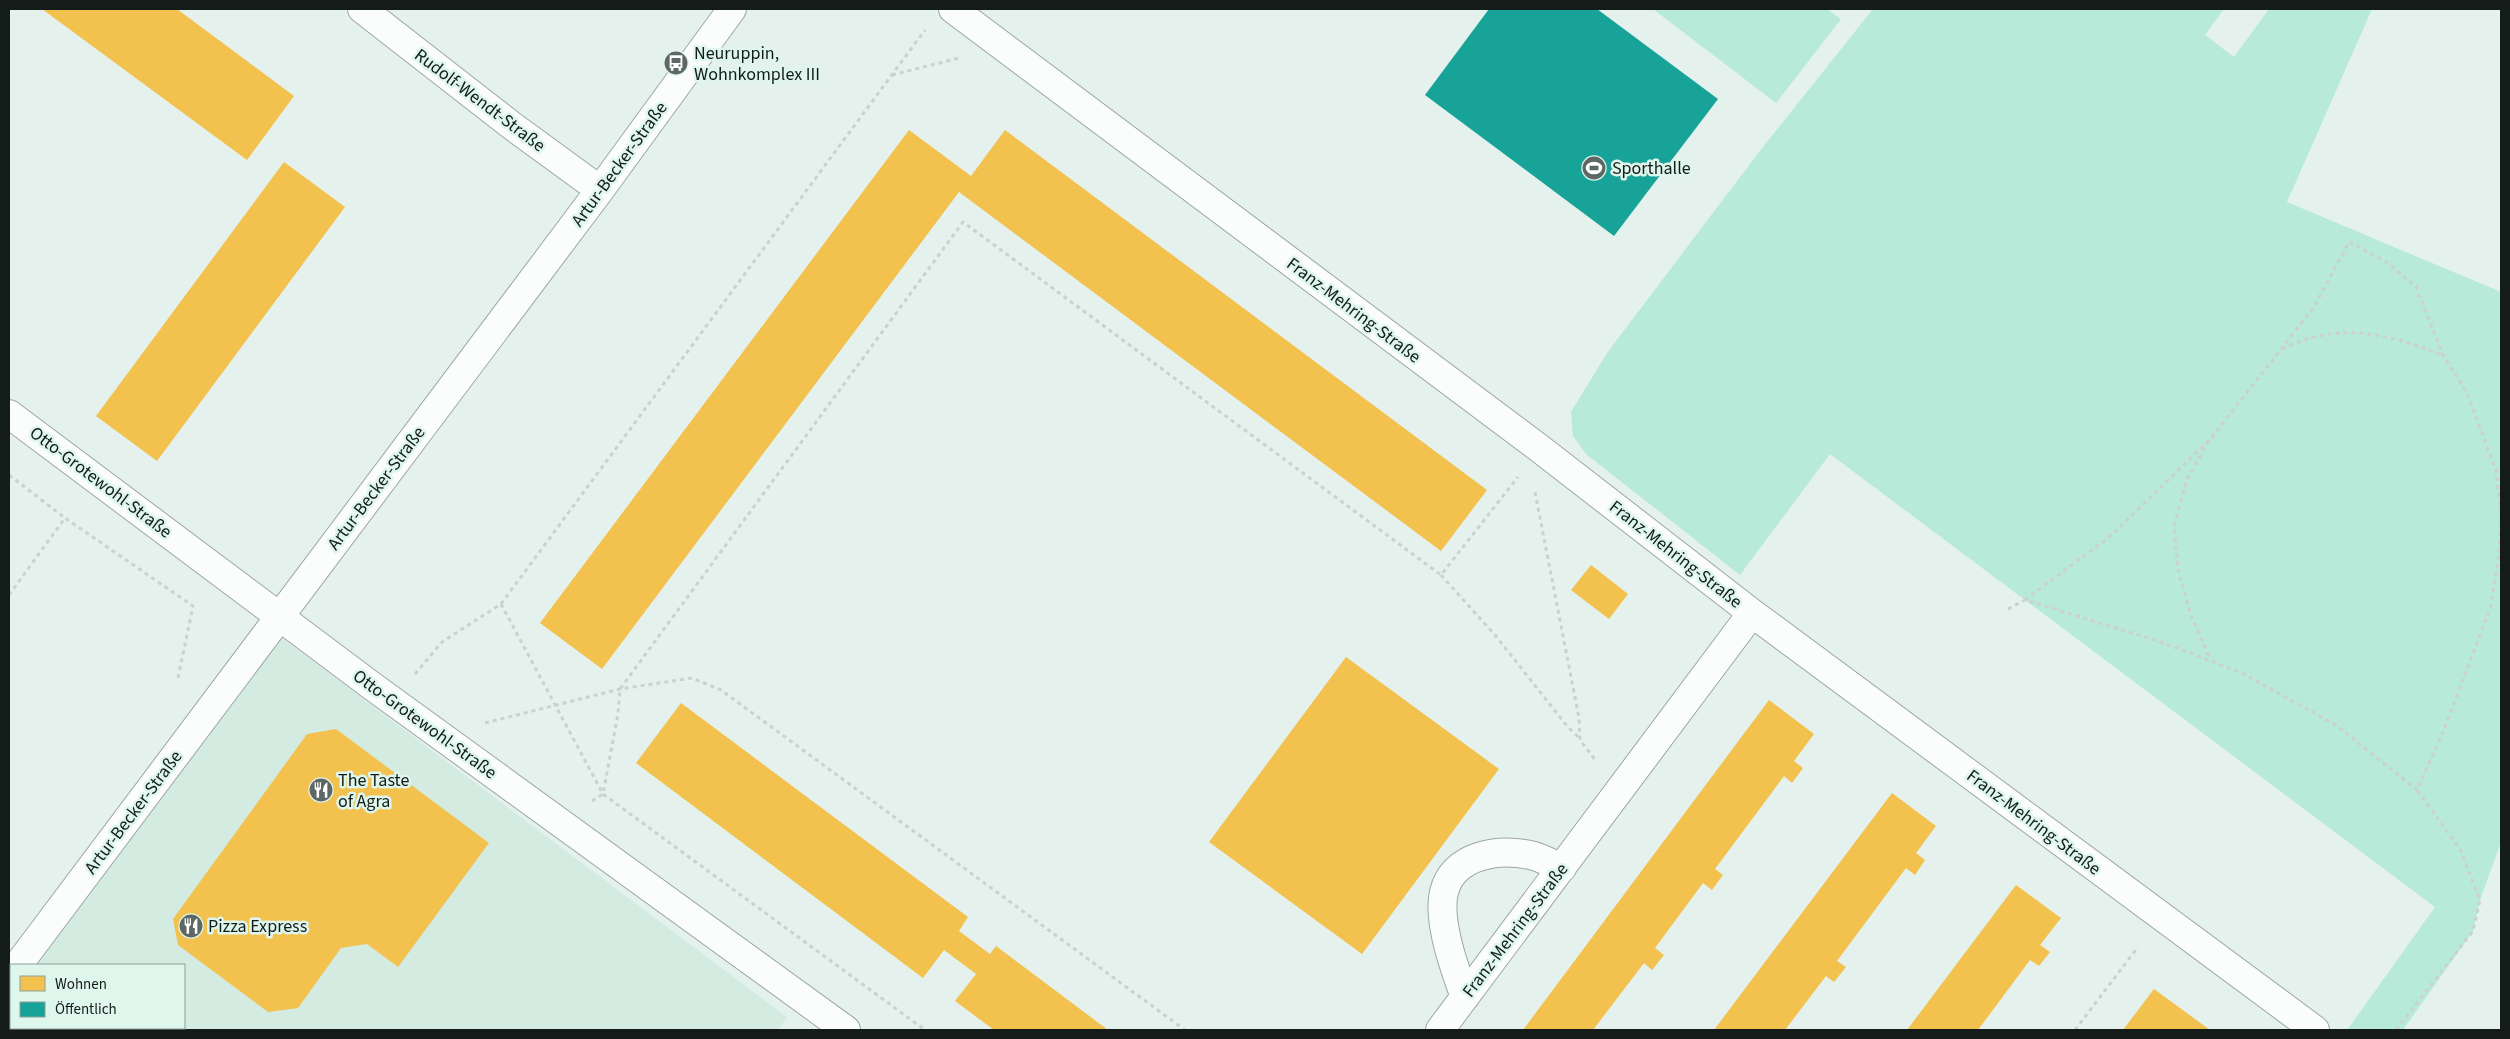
<svg xmlns="http://www.w3.org/2000/svg" width="2510" height="1039" font-family="'Source Sans 3',sans-serif">
<rect width="100%" height="100%" fill="#e4f1ec"/>
<!-- built -->
<path fill="#d3ebe1" d="M 270,629 L 787,1017 L 778,1030 L 9,1030 L 9,978 L 11,975 L 11,1028 L 184,1028 L 184,965 L 19,965 Z"/>
<!-- green -->
<path fill="#b7ead8" d="M 1653,9 L 1827,9 L 1841,19 L 1776,103 Z
M 1873,9 L 2224,9 L 2205,35 L 2234,57 L 2269,9 L 2372,9 L 2287,202 L 2501,292 L 2501,842 L 2480,900 L 2473,931 L 2403,1030 L 2348,1029 L 2435,907 L 1830,454 L 1740,575 L 1586,454 L 1573,436 L 1571,412 L 1607,353 L 1759,152 Z"/>
<!-- homes -->
<path fill="#f2c14e" d="M 42,9 L 177,9 L 294,96 L 247,160 Z
M 909,130 L 971,176 L 1005,130 L 1487,490 L 1441,551 L 959,192 L 602,669 L 540,623 Z
M 284,162 L 345,207 L 157,461 L 96,416 Z
M 1591,565 L 1628,594 L 1609,619 L 1571,590 Z
M 1346,657 L 1499,769 L 1362,954 L 1209,842 Z
M 1769,700 L 1814,734 L 1794,761 L 1803,768 L 1792,783 L 1784,776 L 1715,869 L 1723,875 L 1712,890 L 1703,883 L 1655,948 L 1664,955 L 1652,970 L 1644,963 L 1593,1030 L 1523,1030 Z
M 681,703 L 968,917 L 959,931 L 990,954 L 996,946 L 1108,1030 L 994,1030 L 955,1001 L 976,974 L 944,950 L 923,978 L 636,763 Z
M 336,729 L 489,843 L 398,967 L 367,944 L 341,948 L 298,1008 L 268,1012 L 178,945 L 173,919 L 307,734 Z
M 1892,793 L 1936,826 L 1916,853 L 1925,860 L 1915,875 L 1906,868 L 1837,961 L 1846,967 L 1834,982 L 1826,976 L 1785,1030 L 1714,1030 Z
M 2016,885 L 2061,918 L 2040,945 L 2050,952 L 2039,966 L 2030,960 L 1978,1030 L 1907,1030 Z
M 2154,989 L 2210,1030 L 2123,1030 Z"/>
<!-- public -->
<path fill="#17a398" d="M 1489,9 L 1597,9 L 1718,99 L 1614,236 L 1425,95 Z"/>
<g fill="none" stroke-linecap="round" stroke-linejoin="round">
<defs>
<path id="minor" d="M 362,9 L 511,125 L 600,190
M 953,9 L 1539,448 L 1752,613 L 2315,1030
M 9,414 L 372,686 L 846,1030
M 18,965 L 600,190 L 732,9
M 1465,997 C 1455,970 1437,921 1444,892 C 1453,855 1498,848 1530,855 C 1541,857 1552,864 1562,868
M 1440,1030 L 1752,613"/>
</defs>
<!-- minor casing -->
<use href="#minor" stroke="#9ca7a3" stroke-width="30"/>
<!-- path -->
<path stroke="#ccd0ce" stroke-width="3" stroke-dasharray="4 4" stroke-linecap="butt" d="M 892,75 L 959,58
M 2282,349 C 2340,321 2385,333 2442,355
M 2209,441 L 2187,479 L 2174,526 L 2178,570 L 2191,615 L 2210,659
M 9,475 L 65,518
M 1535,492 L 1579,718 L 1580,740 L 1596,761
M 1441,575 L 1495,635 L 1567,726 L 1580,739
M 9,595 L 65,518 L 193,606 L 178,678
M 501,604 L 925,30
M 2008,609 L 2025,600 L 2155,640 L 2240,672 L 2336,725 L 2417,790 L 2443,732 L 2491,606 L 2499,554 L 2501,516 L 2496,471 L 2468,395 L 2443,355 L 2416,287 L 2388,263 L 2349,242 L 2314,307 L 2212,437 L 2112,535 L 2025,600
M 415,674 L 442,642 L 501,604 L 603,794 L 925,1030
M 485,723 L 620,689 L 692,678 L 721,690 L 1185,1030
M 592,801 L 603,794 L 618,714 L 620,689 L 963,222 L 1441,575 L 1518,477
M 2075,1030 L 2138,947
M 2396,1030 L 2473,931 L 2480,900 L 2460,849 L 2417,790"/>
<!-- minor -->
<use href="#minor" stroke="#fbfdfc" stroke-width="28"/>
</g>
<!-- icons -->
<defs>
<symbol id="bus-disc" viewBox="-11 -11 22 22"><circle r="9.5" fill="#5d6763" stroke="#dff6ed"/><path d="M-5-6H5V4H4V6H2V4H-2V6H-4V4H-5ZM-3.5-4V0h7V-4ZM-3.5 1.2v1.5H-2V1.2ZM2 1.2v1.5H3.5V1.2Z" fill="#fff"/></symbol>
<symbol id="stadium-disc" viewBox="-11 -11 22 22"><circle r="9.5" fill="#5d6763" stroke="#dff6ed"/><path d="M0-5a6.5 5 0 1 0 0 10a6.5 5 0 1 0 0-10ZM-3.5-1.8h7v3.6h-7Z" fill="#fff"/></symbol>
<symbol id="restaurant-disc" viewBox="-11 -11 22 22"><circle r="9.5" fill="#5d6763" stroke="#dff6ed"/><path d="M-5-6h1v4h1v-4h1v4h1v-4h1v5L-1.5 .5V6h-2V.5L-5-1ZM5-6V6H3V1.5H1.5Q1.5-4 5-6Z" fill="#fff"/></symbol>
</defs>
<g fill-rule="evenodd">
<use href="#bus-disc" x="662" y="49" width="28" height="28"/>
<use href="#stadium-disc" x="1580" y="154" width="28" height="28"/>
<use href="#restaurant-disc" x="307" y="776" width="28" height="28"/>
<use href="#restaurant-disc" x="177" y="912" width="28" height="28"/>
</g>
<g text-anchor="middle" stroke-width="5" stroke-linejoin="round" paint-order="stroke">
<!-- poi labels -->
<g font-size="18" fill="#141c19" stroke="#dff6ed" text-anchor="start">
<text x="694" y="59">Neuruppin,<tspan x="694" dy="21">Wohnkomplex III</tspan></text>
<text x="1612" y="174">Sporthalle</text>
<text x="338" y="786">The Taste<tspan x="338" dy="21">of Agra</tspan></text>
<text x="208" y="932">Pizza Express</text>
</g>
<!-- street labels -->
<g font-size="18" fill="#141c19" stroke="#dff6ed">
<text transform="translate(480 100) rotate(37)" y="6">Rudolf-Wendt-Straße</text>
<text transform="translate(619 164) rotate(-54)" y="6">Artur-Becker-Straße</text>
<text transform="translate(1354 310) rotate(37)" y="6">Franz-Mehring-Straße</text>
<text transform="translate(101 482) rotate(37)" y="6">Otto-Grotewohl-Straße</text>
<text transform="translate(376 488) rotate(-53)" y="6">Artur-Becker-Straße</text>
<text transform="translate(1676 554) rotate(38)" y="6">Franz-Mehring-Straße</text>
<text transform="translate(425 724) rotate(36)" y="6">Otto-Grotewohl-Straße</text>
<text transform="translate(133 812) rotate(-53)" y="6">Artur-Becker-Straße</text>
<text transform="translate(2034 822) rotate(37)" y="6">Franz-Mehring-Straße</text>
<text transform="translate(1515 930) rotate(-53)" y="6">Franz-Mehring-Straße</text>
</g>
</g>
<!-- border -->
<rect width="2510" height="1039" fill="none" stroke="#141c19" stroke-width="20"/>
<!-- legend -->
<rect x="10" y="964" width="175" height="65" fill="#dff6ed" stroke="#8e9f98"/>
<rect x="20" y="976" width="25" height="15" fill="#f2c14e" stroke="#8e9f98"/>
<text x="55" y="989" font-size="15" fill="#141c19">Wohnen</text>
<rect x="20" y="1002" width="25" height="15" fill="#17a398" stroke="#8e9f98"/>
<text x="55" y="1014" font-size="15" fill="#141c19">Öffentlich</text>
</svg>
